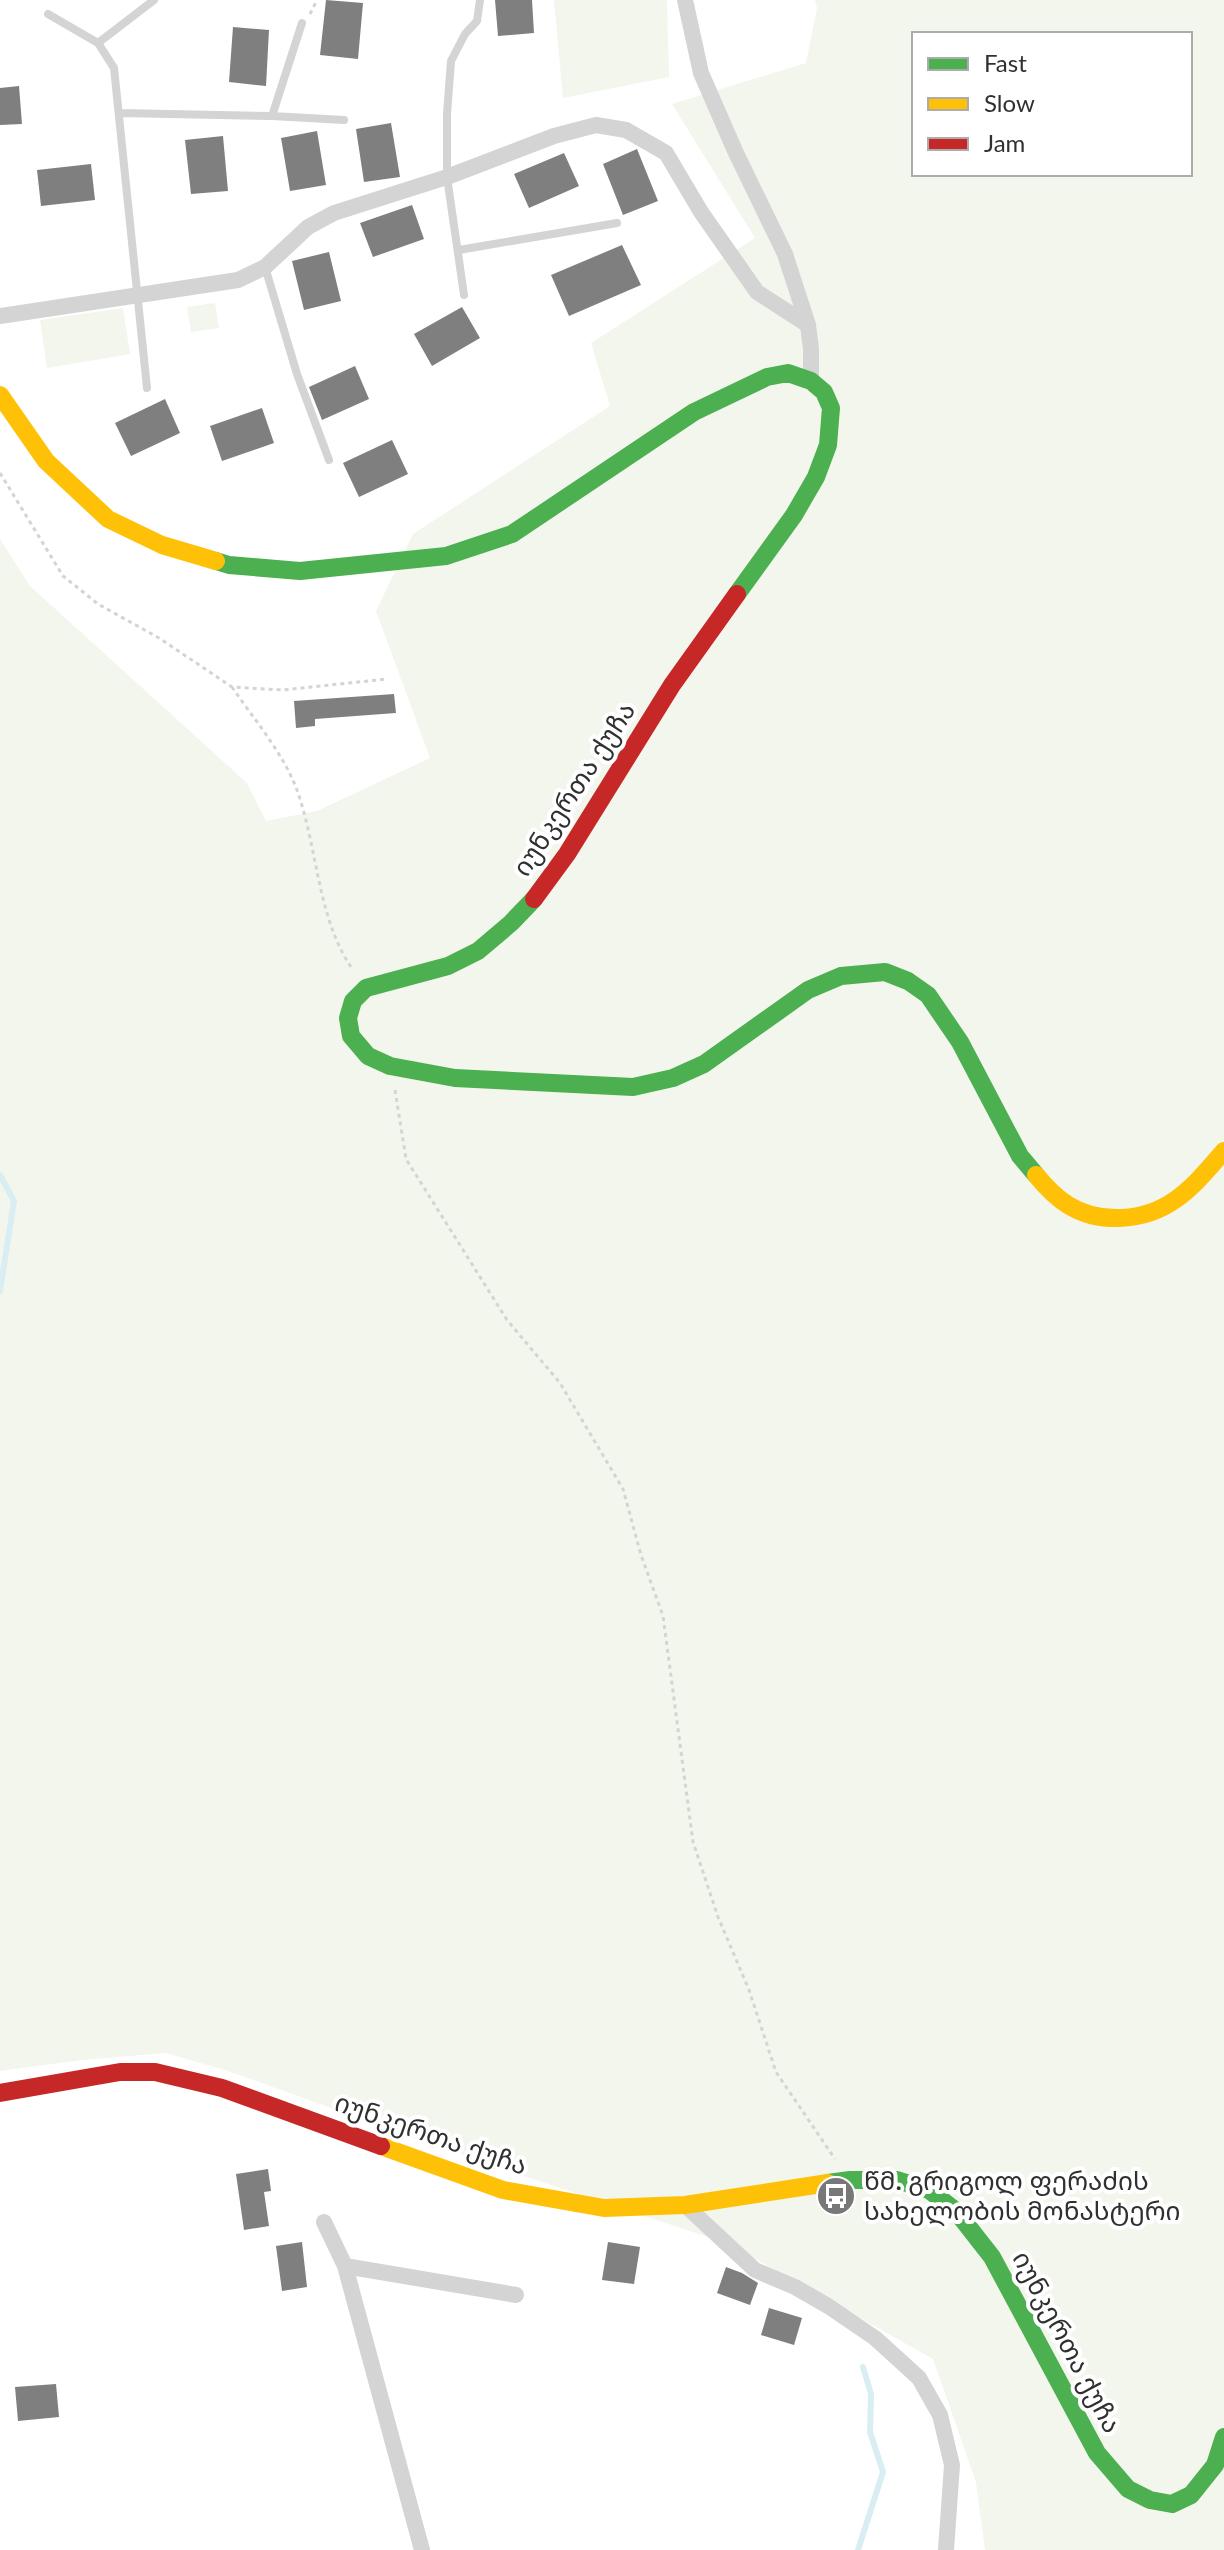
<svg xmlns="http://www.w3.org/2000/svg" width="1224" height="2550" font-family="Lato,'Noto Sans Georgian',sans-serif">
<rect width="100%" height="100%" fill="#fff"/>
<!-- green -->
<path fill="#f3f6ed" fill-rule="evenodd" d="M 554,0 L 667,0 L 669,77 L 563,98 Z
M 815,0 L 1224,0 L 1224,2550 L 985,2550 L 976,2482 L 933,2359 L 729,2244 L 479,2161 L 228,2071 L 166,2053 L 82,2060 L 0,2071 L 0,539 L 30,586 L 247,783 L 266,821 L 317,811 L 430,758 L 376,611 L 413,534 L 610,406 L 591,343 L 755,238 L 672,104 L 806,63 L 817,8 ZM 914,34 L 1190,34 L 1190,174 L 914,174 Z
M 215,303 L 219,328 L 191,332 L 187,307 Z
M 123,308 L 130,354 L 47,368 L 40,320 Z"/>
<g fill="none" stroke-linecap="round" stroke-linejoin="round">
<!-- stream -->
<path stroke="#d9eef3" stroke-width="6" d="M 0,1175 L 14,1201 L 0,1291
M 858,2550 L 883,2472 L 870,2432 L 871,2394 L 863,2367"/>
</g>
<!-- building -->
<path fill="#7f7f7f" d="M 326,0 L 363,3 L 358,59 L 320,55 Z
M 495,0 L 532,0 L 534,33 L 498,36 Z
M 233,27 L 269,30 L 266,86 L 229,82 Z
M 19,86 L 22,124 L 0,125 L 0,88 Z
M 391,123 L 400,177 L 364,182 L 356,129 Z
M 317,131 L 326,185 L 290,191 L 281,138 Z
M 223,136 L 228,191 L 191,194 L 185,140 Z
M 637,149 L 658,201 L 623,215 L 603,164 Z
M 564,153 L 579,186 L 529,208 L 514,174 Z
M 91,164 L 95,200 L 41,206 L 37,170 Z
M 412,205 L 424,239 L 373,257 L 360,223 Z
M 622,245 L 641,285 L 569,316 L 551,275 Z
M 329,252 L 341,301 L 304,310 L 292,261 Z
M 462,307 L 480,338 L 432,366 L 414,334 Z
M 355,366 L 369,399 L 322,420 L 309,387 Z
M 165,399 L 180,433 L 131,456 L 115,423 Z
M 262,408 L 274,443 L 222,461 L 210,426 Z
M 392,440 L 408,474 L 359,497 L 343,463 Z
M 394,694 L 396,713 L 315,719 L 315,726 L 296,728 L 294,701 Z
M 268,2169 L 271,2191 L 264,2192 L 269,2226 L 244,2230 L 236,2174 Z
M 302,2242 L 307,2287 L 282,2291 L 276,2246 Z
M 608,2242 L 640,2247 L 634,2284 L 602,2280 Z
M 726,2267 L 742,2273 L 758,2283 L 750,2305 L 717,2293 Z
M 769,2308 L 802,2318 L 794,2345 L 761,2335 Z
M 56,2384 L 59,2417 L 18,2421 L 15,2387 Z"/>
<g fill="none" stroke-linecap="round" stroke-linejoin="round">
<!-- path -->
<path stroke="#d4d4d4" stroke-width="3" stroke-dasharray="4 4" stroke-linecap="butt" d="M 310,14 L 317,0
M 0,473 L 63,576 L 98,604 L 159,638 L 232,687 L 283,690 L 387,679
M 232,687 C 255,721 286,756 299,796 C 318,853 318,920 353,970
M 395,1090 L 406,1159 L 507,1320 L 560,1383 L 623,1489 L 641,1555 L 663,1616 L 693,1842 L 718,1917 L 749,1990 L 776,2072 L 835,2159"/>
<!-- lane -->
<path stroke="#d4d4d4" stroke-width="8" d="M 48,14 L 98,43 L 114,68 L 147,388
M 98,43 L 154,0
M 119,113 L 272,116 L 302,23
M 272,116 L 344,120
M 459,250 L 617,223
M 265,267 L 297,374 L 329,460
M 464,295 L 447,177 L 447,114 L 451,61 L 465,34 L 477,21 L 480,0"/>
<!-- street -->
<path stroke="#d4d4d4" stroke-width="16" d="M 685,0 L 701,73 L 736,153 L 785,254 L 808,325 L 811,349 L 811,381
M 0,316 L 238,280 L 265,267 L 308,227 L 334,213 L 447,177 L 554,136 L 596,125 L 626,130 L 666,153 L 701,212 L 757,292 L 808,325
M 685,2205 L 755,2270 L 795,2287 L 828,2306 L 875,2338 L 919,2378 L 940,2415 L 952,2465 L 946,2550
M 324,2222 L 345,2266 L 422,2550
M 345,2266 L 516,2295"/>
<!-- fast -->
<path stroke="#4caf50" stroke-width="18" d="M 216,561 L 229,565 L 300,571 L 446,556 L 512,534 L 694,412 L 767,377 L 788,373 L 811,381 L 824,392 L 831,408 L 828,445 L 816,477 L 794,515 L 737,594
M 534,899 L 511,923 L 478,951 L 448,966 L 366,988 L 353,1001 L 348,1018 L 351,1036 L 368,1056 L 390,1066 L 455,1078 L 633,1087 L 673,1078 L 704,1064 L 808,990 L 841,976 L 885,972 L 908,981 L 928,995 L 960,1042 L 1020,1156 L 1036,1175
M 828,2183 L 850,2180 L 897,2180 L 929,2190 L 956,2211 L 992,2257 L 1097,2453 L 1128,2489 L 1150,2500 L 1172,2504 L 1191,2495 L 1215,2465 L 1224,2437"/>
<!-- slow -->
<path stroke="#ffc107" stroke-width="18" d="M 0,395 L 46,461 L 108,519 L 162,545 L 216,561
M 1036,1175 C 1045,1186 1055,1197 1068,1205 C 1100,1225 1145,1221 1175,1200 C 1194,1187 1209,1168 1224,1151
M 381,2146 L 503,2190 L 604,2208 L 685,2205 L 828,2183"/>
<!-- jam -->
<path stroke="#c62828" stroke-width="18" d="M 534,899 L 567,854 L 672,685 L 737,594
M 0,2093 L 120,2072 L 155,2072 L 222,2088 L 381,2146"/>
</g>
<!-- icons -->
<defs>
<symbol id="bus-disc" viewBox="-11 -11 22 22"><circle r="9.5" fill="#787878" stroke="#fff"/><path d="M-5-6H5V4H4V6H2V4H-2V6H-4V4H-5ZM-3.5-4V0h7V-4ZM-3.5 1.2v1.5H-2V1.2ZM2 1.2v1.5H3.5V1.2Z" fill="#fff"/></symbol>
</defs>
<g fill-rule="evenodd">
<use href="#bus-disc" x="814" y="2174" width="44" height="44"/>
</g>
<g text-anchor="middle" stroke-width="8" stroke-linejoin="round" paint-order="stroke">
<!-- street labels -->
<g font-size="26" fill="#303030" stroke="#fff">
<text transform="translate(574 789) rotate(-57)" y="9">იუნკერთა ქუჩა</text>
<text transform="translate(431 2134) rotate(19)" y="9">იუნკერთა ქუჩა</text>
<text transform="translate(1067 2342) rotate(62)" y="9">იუნკერთა ქუჩა</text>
</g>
<!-- poi labels -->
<g font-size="26" fill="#303030" stroke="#fff" text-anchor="start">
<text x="864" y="2190">წმ. გრიგოლ ფერაძის<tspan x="864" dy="30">სახელობის მონასტერი</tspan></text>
</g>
</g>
<!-- legend -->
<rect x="912" y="32" width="280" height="144" fill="#ffffff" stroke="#acacac" stroke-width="2"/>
<rect x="928" y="58" width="40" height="12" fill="#4caf50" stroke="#acacac" stroke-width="2"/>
<text x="984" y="72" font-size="24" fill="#303030">Fast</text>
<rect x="928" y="98" width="40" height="12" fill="#ffc107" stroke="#acacac" stroke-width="2"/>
<text x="984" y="112" font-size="24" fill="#303030">Slow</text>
<rect x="928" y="138" width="40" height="12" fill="#c62828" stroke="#acacac" stroke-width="2"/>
<text x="984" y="152" font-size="24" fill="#303030">Jam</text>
</svg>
